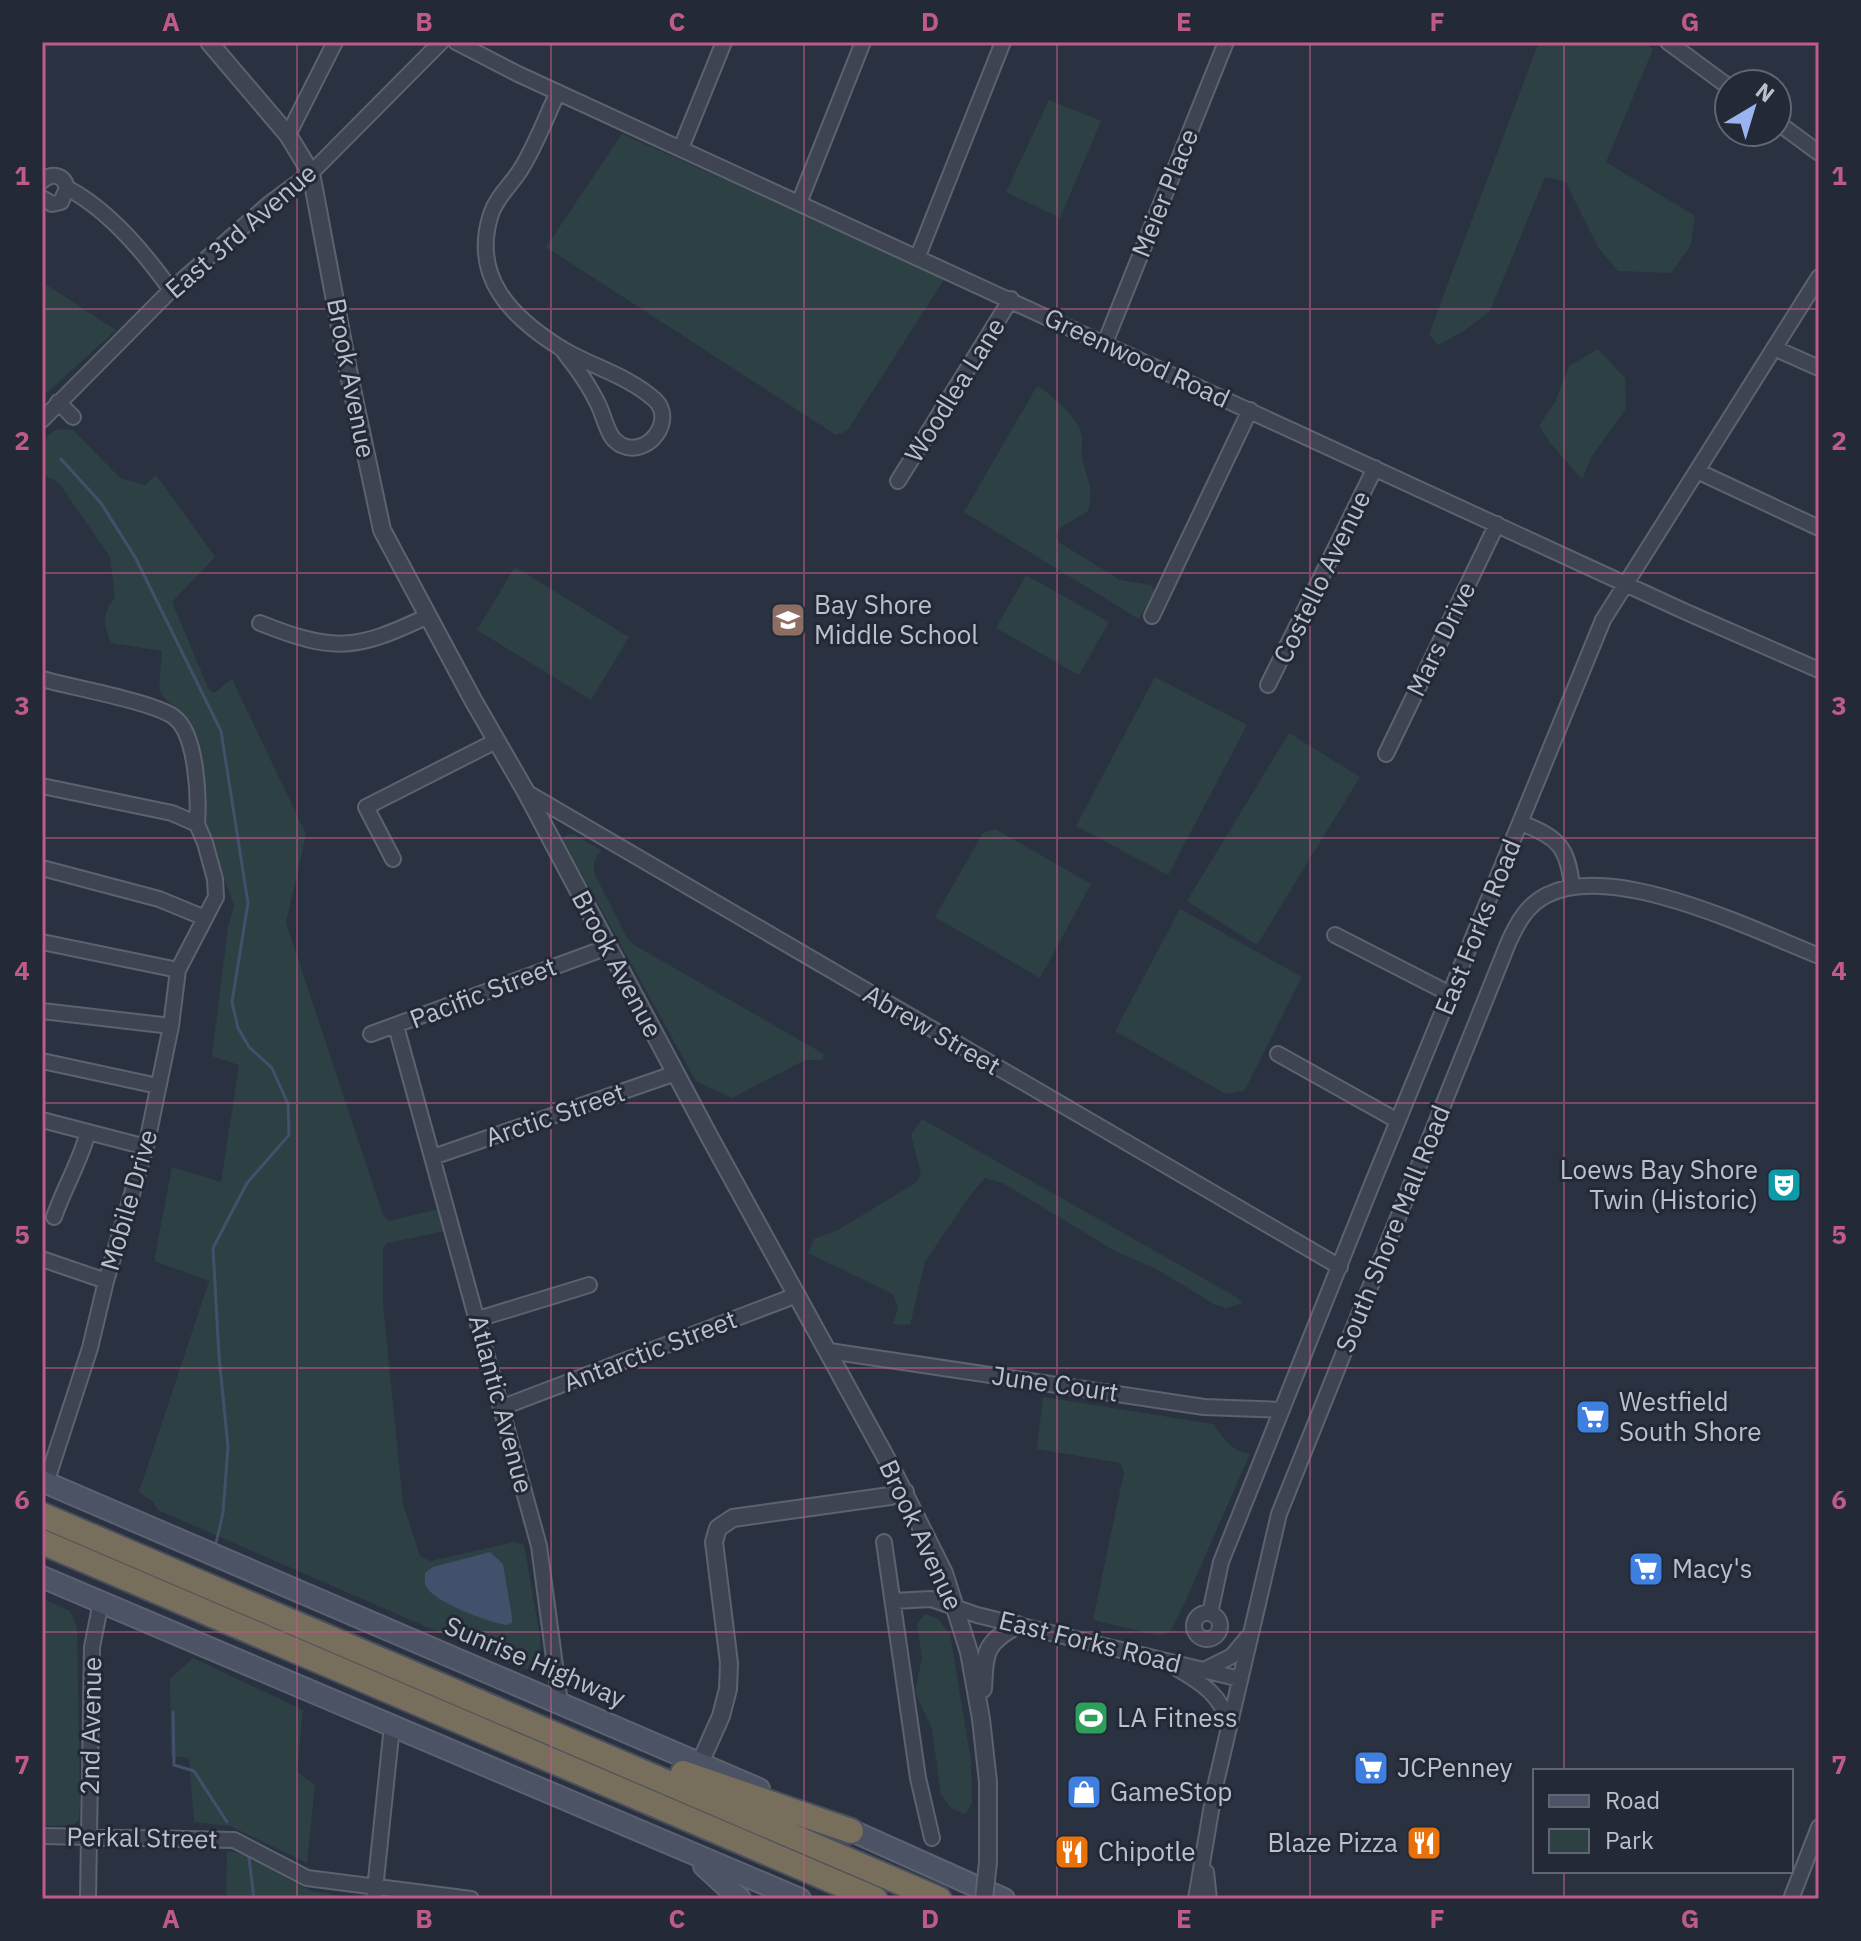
<svg xmlns="http://www.w3.org/2000/svg" width="1861" height="1941" font-family="'IBM Plex Sans',sans-serif">
<rect width="100%" height="100%" fill="#2a3242"/>
<!-- green -->
<path fill="#2d4044" d="M 1539,42 L 1644,42 L 1653,49 L 1606,162 L 1695,216 L 1691,245 L 1671,273 L 1618,271 L 1598,247 L 1565,181 L 1545,177 L 1490,311 L 1465,330 L 1438,345 L 1429,334 Z
M 1049,100 L 1101,121 L 1060,218 L 1006,192 Z
M 622,134 L 945,278 L 847,431 L 836,435 L 546,247 Z
M 42,282 L 116,330 L 42,397 Z
M 1598,349 L 1625,378 L 1626,409 L 1592,456 L 1582,479 L 1550,443 L 1539,426 L 1555,402 L 1569,366 Z
M 1037,386 C 1053,396 1078,416 1082,437 C 1083,445 1080,453 1083,462 C 1088,482 1094,490 1088,511 L 1060,528 L 1055,535 L 1060,543 L 1120,580 L 1152,585 L 1154,593 L 1139,619 L 964,512 Z
M 60,429 L 73,430 L 120,478 L 145,485 L 156,475 L 215,557 L 172,602 L 209,690 L 214,693 L 232,679 L 306,834 L 286,923 L 383,1215 L 388,1221 L 439,1209 L 445,1231 L 387,1243 L 383,1248 L 383,1305 L 403,1504 L 420,1556 L 430,1561 L 514,1542 L 524,1545 L 540,1637 L 540,1651 L 533,1669 L 523,1669 L 158,1510 L 153,1502 L 139,1492 L 209,1281 L 154,1261 L 172,1167 L 221,1182 L 239,1065 L 212,1056 L 228,927 L 234,906 L 204,819 C 208,786 202,745 185,716 C 178,706 163,702 160,689 C 158,678 162,663 162,651 L 111,643 C 103,624 102,614 115,597 L 110,557 L 59,483 L 42,474 C 42,455 38,436 60,429 Z
M 515,567 L 629,637 L 591,700 L 477,630 Z
M 1026,575 L 1109,622 L 1079,675 L 996,628 Z
M 1155,677 L 1247,725 L 1168,875 L 1076,826 Z
M 1289,733 L 1360,777 L 1257,945 L 1187,901 Z
M 995,829 L 1091,884 L 1040,978 L 935,917 L 983,833 Z
M 573,834 L 601,850 L 594,862 L 594,873 L 626,936 L 634,945 L 824,1054 L 822,1060 L 805,1060 L 732,1098 L 696,1081 L 563,840 L 566,835 Z
M 1180,909 L 1302,977 L 1244,1091 L 1226,1094 L 1115,1031 Z
M 922,1119 L 1236,1297 L 1243,1303 L 1226,1308 L 1214,1304 L 1158,1270 L 1115,1251 L 1003,1183 L 985,1178 L 971,1194 L 925,1262 L 910,1325 L 893,1324 L 898,1309 L 893,1294 L 808,1253 L 814,1239 L 838,1230 L 917,1182 L 921,1173 L 911,1135 Z
M 1043,1397 L 1213,1424 C 1223,1438 1231,1451 1250,1454 L 1180,1613 L 1169,1633 L 1158,1635 L 1093,1620 L 1124,1472 L 1120,1463 L 1037,1449 Z
M 42,1598 L 70,1611 L 77,1627 L 80,1803 L 79,1820 L 73,1825 L 42,1826 Z
M 925,1614 L 937,1618 L 950,1634 L 971,1761 L 972,1804 L 965,1814 L 951,1808 L 941,1795 L 932,1729 L 915,1692 L 922,1658 L 917,1624 Z
M 193,1658 L 303,1710 L 297,1772 L 315,1785 L 307,1863 L 230,1826 L 194,1822 L 189,1758 L 171,1756 L 170,1679 Z
M 227,1851 L 243,1854 L 311,1891 L 361,1899 L 226,1899 Z"/>
<!-- water -->
<path fill="#43506b" d="M 490,1552 L 503,1564 L 512,1617 L 512,1623 L 506,1625 C 488,1622 433,1602 426,1586 C 424,1581 425,1578 425,1573 L 433,1567 Z"/>
<g fill="none" stroke-linecap="round" stroke-linejoin="round">
<!-- stream -->
<path stroke="#43506b" stroke-width="3" d="M 61,459 L 101,503 L 135,557 L 221,731 L 248,903 L 232,1002 L 238,1028 L 249,1047 L 272,1068 L 288,1104 L 289,1135 L 247,1183 L 213,1248 L 219,1356 L 228,1447 L 223,1513 L 216,1543
M 173,1712 L 174,1765 L 194,1771 L 227,1822
M 249,1858 L 254,1899"/>
<defs>
<path id="minor" d="M 456,42 L 518,74 L 1686,612 L 1819,670
M 1668,42 L 1729,87
M 558,92 C 546,117 536,145 521,169 C 512,184 497,196 491,214 C 471,276 510,316 559,347 C 589,366 628,375 655,400 C 676,420 648,458 621,445 C 618,443 614,440 612,437 C 606,428 603,414 598,404 C 588,383 575,366 561,348
M 1777,122 L 1819,153
M 288,135 L 335,42
M 681,148 L 724,42
M 42,181 C 52,172 64,175 67,188 L 61,202 L 52,204 L 42,198
M 67,188 C 109,210 144,252 171,290
M 799,203 L 863,42
M 918,256 L 1003,42
M 1105,343 L 1226,42
M 1774,348 L 1819,368
M 58,402 L 73,417
M 42,420 L 171,290 L 269,204 L 311,173 L 441,42
M 1697,471 L 1819,528
M 898,481 L 1011,299
M 1152,616 L 1250,410
M 260,623 C 335,653 356,650 428,616
M 42,679 C 70,687 154,702 174,717 C 197,734 199,798 197,824
M 1268,685 L 1375,468
M 1386,754 L 1497,524
M 42,786 L 172,813 L 197,824 L 205,843 L 215,879 L 216,897 L 178,970 L 171,1026 L 146,1147 L 106,1281 L 90,1348 L 46,1483
M 526,792 L 1340,1267
M 1521,823 C 1558,837 1568,847 1572,887
M 393,859 L 366,807 L 496,741
M 42,868 L 159,899 L 205,918
M 1335,935 L 1450,994
M 42,942 L 178,970
M 42,1011 L 171,1026
M 396,1026 L 539,1546 L 560,1703
M 371,1034 L 608,947
M 1278,1054 L 1398,1121
M 42,1061 L 158,1086
M 42,1120 L 146,1147
M 433,1157 L 676,1073
M 54,1217 C 64,1188 80,1162 88,1132
M 42,1259 L 106,1281
M 478,1319 L 589,1285
M 829,1351 L 1204,1407 L 1282,1410
M 503,1407 L 797,1295
M 884,1542 L 918,1778 L 932,1838
M 893,1601 L 931,1599 L 977,1615 L 1240,1679
M 1210,1613 L 1221,1562 L 1370,1189 L 1603,620 L 1819,277
M1194 1626a13 13 0 1 1 26 0a13 13 0 1 1-26 0Z
M 1178,1669 C 1202,1683 1222,1696 1229,1725
M 1204,1670 L 1232,1656 L 1247,1638
M 42,1836 L 234,1840 L 307,1878 L 471,1899
M 1206,1872 L 1209,1899
M 88,1899 L 92,1647 L 101,1602
M 374,1899 L 392,1726
M 1196,1899 L 1215,1787 L 1279,1514 L 1509,941 C 1518,922 1527,905 1547,895 C 1614,861 1754,930 1819,956
M 1791,1899 L 1819,1827"/>
<path id="tertiary" d="M 209,42 L 288,135 L 311,173 L 349,375 L 382,530 L 473,700 L 526,792 L 709,1136 L 890,1465 L 944,1573 L 969,1652 L 981,1719 L 988,1782 L 988,1862
M 983,1689 C 985,1652 984,1643 1018,1625
M 700,1763 L 721,1716 L 728,1689 L 729,1663 L 714,1542 L 718,1528 L 733,1518 L 890,1496 L 905,1492"/>
<path id="secondary" d="M 42,1481 L 759,1789
M 42,1577 L 800,1899
M 839,1825 L 1004,1899
M 704,1866 L 740,1899"/>
<path id="motorway" d="M 42,1515 L 939,1899
M 42,1542 L 875,1899
M 683,1773 L 851,1831"/>
</defs>
<!-- minor casing -->
<use href="#minor" stroke="#5c626f" stroke-width="18"/>
<!-- tertiary casing -->
<use href="#tertiary" stroke="#5c626f" stroke-width="20"/>
<!-- secondary casing -->
<use href="#secondary" stroke="#5c626f" stroke-width="24"/>
<!-- motorway casing -->
<use href="#motorway" stroke="#494f5c" stroke-width="28"/>
<!-- minor -->
<use href="#minor" stroke="#3e4452" stroke-width="14"/>
<!-- tertiary -->
<use href="#tertiary" stroke="#3e4452" stroke-width="16"/>
<!-- secondary -->
<use href="#secondary" stroke="#4c5364" stroke-width="20"/>
<!-- motorway -->
<use href="#motorway" stroke="#776f5c" stroke-width="24"/>
<defs>
<path id="tertiary-bridge" d="M 984,1899 L 988,1862"/>
</defs>
<!-- tertiary-bridge casing -->
<use href="#tertiary-bridge" stroke="#5c626f" stroke-width="20" stroke-linecap="butt"/>
<!-- tertiary-bridge -->
<use href="#tertiary-bridge" stroke="#3e4452" stroke-width="16"/>
</g>
<!-- grid -->
<path fill="none" stroke="#bf5b88" stroke-width="2" stroke-opacity="0.55" d="M 297,42 L 297,1899M 551,42 L 551,1899M 804,42 L 804,1899M 1057,42 L 1057,1899M 1310,42 L 1310,1899M 1564,42 L 1564,1771M 42,309 L 1819,309M 42,573 L 1819,573M 42,838 L 1819,838M 42,1103 L 1819,1103M 42,1368 L 1819,1368M 42,1632 L 1819,1632M 1564,1871 L 1564,1899"/>
<!-- icons -->
<defs>
<symbol id="school-square" viewBox="-11 -11 22 22"><rect x="-9" y="-9" width="18" height="18" rx="4" fill="#8d6e63" stroke="#232937"/><path d="M0-5L7-2L0 1L-7-2ZM-4 1L0 2.5L4 1V4Q0 6-4 4Z" fill="#fff"/></symbol>
<symbol id="theatre-square" viewBox="-11 -11 22 22"><rect x="-9" y="-9" width="18" height="18" rx="4" fill="#0f9aa8" stroke="#232937"/><path d="M-5-5.5Q0-4 5-5.5V0Q5 5 0 6Q-5 5-5 0ZM-3.3-2.5H-1v1.5H-3.3ZM1-2.5H3.3v1.5H1ZM-2.8 1Q0 5.5 2.8 1Z" fill="#fff"/></symbol>
<symbol id="supermarket-square" viewBox="-11 -11 22 22"><rect x="-9" y="-9" width="18" height="18" rx="4" fill="#3f7fe0" stroke="#232937"/><path d="M-6-5.5h2.5l.6 2H6L4.5 2H-2.5L-4.4-4H-6ZM-1.5 3.2a1.3 1.3 0 1 0 .1 0ZM3 3.2a1.3 1.3 0 1 0 .1 0Z" fill="#fff"/></symbol>
<symbol id="stadium-square" viewBox="-11 -11 22 22"><rect x="-9" y="-9" width="18" height="18" rx="4" fill="#2e9e5b" stroke="#232937"/><path d="M0-5a6.5 5 0 1 0 0 10a6.5 5 0 1 0 0-10ZM-3.5-1.8h7v3.6h-7Z" fill="#fff"/></symbol>
<symbol id="shop-square" viewBox="-11 -11 22 22"><rect x="-9" y="-9" width="18" height="18" rx="4" fill="#3f7fe0" stroke="#232937"/><path d="M-5-2.5h2.3a2.7 3.5 0 0 1 5.4 0H5L5.5 6h-11ZM-1.5-2.5h3a1.5 2.3 0 0 0-3 0Z" fill="#fff"/></symbol>
<symbol id="restaurant-square" viewBox="-11 -11 22 22"><rect x="-9" y="-9" width="18" height="18" rx="4" fill="#e8710a" stroke="#232937"/><path d="M-5-6h1v4h1v-4h1v4h1v-4h1v5L-1.5 .5V6h-2V.5L-5-1ZM5-6V6H3V1.5H1.5Q1.5-4 5-6Z" fill="#fff"/></symbol>
</defs>
<g fill-rule="evenodd">
<use href="#school-square" x="768" y="600" width="40" height="40"/>
<use href="#theatre-square" x="1764" y="1165" width="40" height="40"/>
<use href="#supermarket-square" x="1573" y="1397" width="40" height="40"/>
<use href="#supermarket-square" x="1626" y="1549" width="40" height="40"/>
<use href="#stadium-square" x="1071" y="1698" width="40" height="40"/>
<use href="#supermarket-square" x="1351" y="1748" width="40" height="40"/>
<use href="#shop-square" x="1064" y="1772" width="40" height="40"/>
<use href="#restaurant-square" x="1404" y="1823" width="40" height="40"/>
<use href="#restaurant-square" x="1052" y="1832" width="40" height="40"/>
</g>
<g text-anchor="middle" stroke-width="6" stroke-linejoin="round" paint-order="stroke">
<!-- street labels -->
<g font-size="26" fill="#bbc0cb" stroke="#232937">
<text transform="translate(1165 193) rotate(-68)" y="9">Meier Place</text>
<text transform="translate(241 231) rotate(-41)" y="9">East 3rd Avenue</text>
<text transform="translate(1137 358) rotate(25)" y="9">Greenwood Road</text>
<text transform="translate(351 378) rotate(79)" y="9">Brook Avenue</text>
<text transform="translate(955 390) rotate(-58)" y="9">Woodlea Lane</text>
<text transform="translate(1322 577) rotate(-64)" y="9">Costello Avenue</text>
<text transform="translate(1441 639) rotate(-64)" y="9">Mars Drive</text>
<text transform="translate(1478 927) rotate(-68)" y="9">East Forks Road</text>
<text transform="translate(617 964) rotate(62)" y="9">Brook Avenue</text>
<text transform="translate(483 993) rotate(-21)" y="9">Pacific Street</text>
<text transform="translate(932 1030) rotate(30)" y="9">Abrew Street</text>
<text transform="translate(555 1115) rotate(-19)" y="9">Arctic Street</text>
<text transform="translate(129 1200) rotate(-74)" y="9">Mobile Drive</text>
<text transform="translate(1393 1229) rotate(-68)" y="9">South Shore Mall Road</text>
<text transform="translate(650 1351) rotate(-21)" y="9">Antarctic Street</text>
<text transform="translate(1055 1384) rotate(8)" y="9">June Court</text>
<text transform="translate(501 1404) rotate(75)" y="9">Atlantic Avenue</text>
<text transform="translate(921 1535) rotate(65)" y="9">Brook Avenue</text>
<text transform="translate(1090 1642) rotate(14)" y="9">East Forks Road</text>
<text transform="translate(535 1662) rotate(23)" y="9">Sunrise Highway</text>
<text transform="translate(91 1726) rotate(-89)" y="9">2nd Avenue</text>
<text transform="translate(142 1838) rotate(1)" y="9">Perkal Street</text>
</g>
<!-- poi labels -->
<g font-size="26" fill="#bbc0cb" stroke="#232937" text-anchor="start">
<text x="814" y="614">Bay Shore<tspan x="814" dy="30">Middle School</tspan></text>
<text x="1758" y="1179" text-anchor="end">Loews Bay Shore<tspan x="1758" dy="30">Twin (Historic)</tspan></text>
<text x="1619" y="1411">Westfield<tspan x="1619" dy="30">South Shore</tspan></text>
<text x="1672" y="1578">Macy's</text>
<text x="1117" y="1727">LA Fitness</text>
<text x="1397" y="1777">JCPenney</text>
<text x="1110" y="1801">GameStop</text>
<text x="1398" y="1852" text-anchor="end">Blaze Pizza</text>
<text x="1098" y="1861">Chipotle</text>
</g>
</g>
<!-- border -->
<rect width="1861" height="1941" fill="none" stroke="#232937" stroke-width="88"/>
<!-- legend -->
<rect x="1533" y="1769" width="260" height="104" fill="#232937" stroke="#606572" stroke-width="2"/>
<rect x="1549" y="1795" width="40" height="12" fill="#4c5364" stroke="#606572" stroke-width="2"/>
<text x="1605" y="1809" font-size="24" fill="#bbc0cb">Road</text>
<rect x="1549" y="1829" width="40" height="24" fill="#2d4044" stroke="#606572" stroke-width="2"/>
<text x="1605" y="1849" font-size="24" fill="#bbc0cb">Park</text>
<!-- north arrow -->
<g transform="translate(1753 108) rotate(38)"><circle r="38" fill="#232937" stroke="#606572" stroke-width="2"/>
<path d="M0-6L14 30L0 20L-14 30Z" fill="#9bb4f0"/>
<text y="-12" font-size="22" font-weight="bold" text-anchor="middle" fill="#bbc0cb">N</text>
</g>
<rect x="44" y="44" width="1773" height="1853" fill="none" stroke="#bf5b88" stroke-width="3"/>
<g font-size="26" text-anchor="middle" font-weight="bold" fill="#bf5b88">
<text x="171" y="31">A</text>
<text x="424" y="31">B</text>
<text x="677" y="31">C</text>
<text x="930" y="31">D</text>
<text x="1184" y="31">E</text>
<text x="1437" y="31">F</text>
<text x="1690" y="31">G</text>
<text x="22" y="185">1</text>
<text x="1839" y="185">1</text>
<text x="22" y="450">2</text>
<text x="1839" y="450">2</text>
<text x="22" y="715">3</text>
<text x="1839" y="715">3</text>
<text x="22" y="980">4</text>
<text x="1839" y="980">4</text>
<text x="22" y="1244">5</text>
<text x="1839" y="1244">5</text>
<text x="22" y="1509">6</text>
<text x="1839" y="1509">6</text>
<text x="22" y="1774">7</text>
<text x="1839" y="1774">7</text>
<text x="171" y="1928">A</text>
<text x="424" y="1928">B</text>
<text x="677" y="1928">C</text>
<text x="930" y="1928">D</text>
<text x="1184" y="1928">E</text>
<text x="1437" y="1928">F</text>
<text x="1690" y="1928">G</text>
</g>
</svg>
